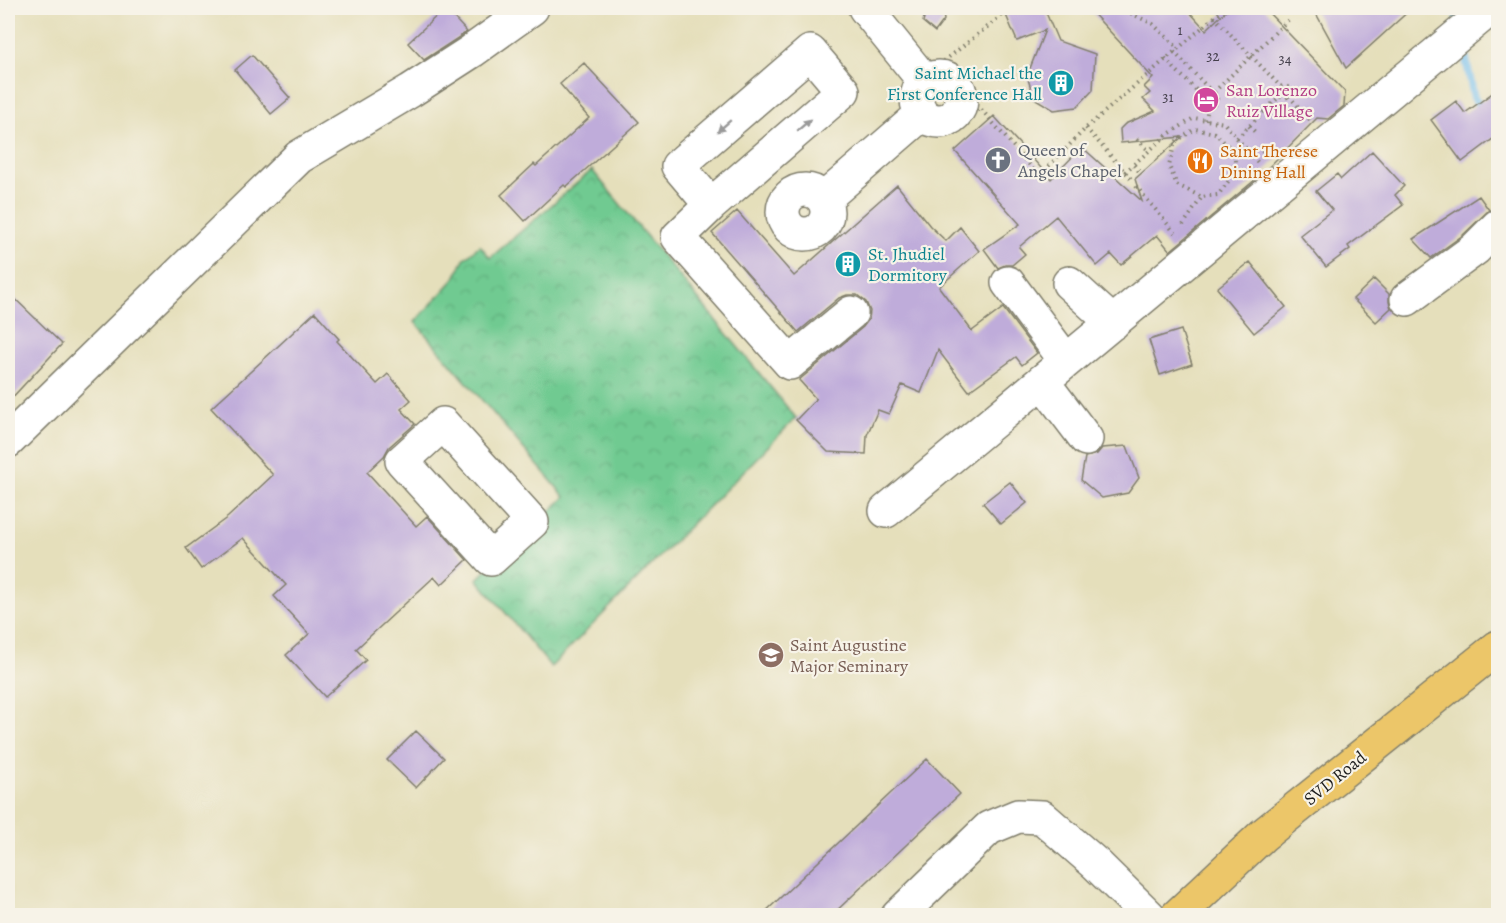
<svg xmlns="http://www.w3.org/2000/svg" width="1506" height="923" font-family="Alegreya,serif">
<defs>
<pattern id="park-crowns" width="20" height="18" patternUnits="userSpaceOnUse" patternTransform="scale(1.5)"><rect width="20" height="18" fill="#70ca91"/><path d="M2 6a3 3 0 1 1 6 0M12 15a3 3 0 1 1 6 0" fill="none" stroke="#60ad7c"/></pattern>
</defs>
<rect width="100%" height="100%" fill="#f7f3e8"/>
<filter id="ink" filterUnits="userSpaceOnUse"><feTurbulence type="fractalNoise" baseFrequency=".0167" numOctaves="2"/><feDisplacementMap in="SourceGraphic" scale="12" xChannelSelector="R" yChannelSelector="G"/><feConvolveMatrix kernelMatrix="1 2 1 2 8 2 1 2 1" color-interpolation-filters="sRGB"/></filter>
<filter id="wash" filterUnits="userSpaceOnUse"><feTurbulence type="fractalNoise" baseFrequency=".008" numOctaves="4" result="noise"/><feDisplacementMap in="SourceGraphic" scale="24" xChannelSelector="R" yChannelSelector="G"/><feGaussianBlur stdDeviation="1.35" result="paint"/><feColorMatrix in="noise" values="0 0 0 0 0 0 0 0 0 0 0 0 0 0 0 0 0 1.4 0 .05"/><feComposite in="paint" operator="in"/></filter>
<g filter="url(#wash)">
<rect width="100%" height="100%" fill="#e5dfbb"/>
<!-- park -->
<path fill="url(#park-crowns)" stroke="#467356" stroke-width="1.5" d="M 592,170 L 796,418 L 551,667 L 477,579 L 565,497 L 415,322 L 455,278 L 464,259 L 480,245 L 490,258 Z"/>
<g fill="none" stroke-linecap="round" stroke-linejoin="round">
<!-- stream -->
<path stroke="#75bfee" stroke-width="8" d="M 1455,8 L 1459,24
M 1463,44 L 1474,98 L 1484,112"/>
</g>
<g id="blocks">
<!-- building -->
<path fill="#bfacda" d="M 445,8 L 467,32 L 424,60 L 408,43 Z
M 929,8 L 942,8 L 944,20 L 935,32 L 923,22 L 925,13 Z
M 1003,8 L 1044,8 L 1058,41 L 1095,54 L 1093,90 L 1077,107 L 1054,110 L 1034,98 L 1027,76 L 1045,30 L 1017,41 Z
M 1088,8 L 1186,8 L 1206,30 L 1229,8 L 1264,8 L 1345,92 L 1344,106 L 1328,119 L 1317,118 L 1262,174 L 1170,251 L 1157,235 L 1121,265 L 1111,254 L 1097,266 L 1056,216 L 1019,247 L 1025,254 L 1012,265 L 1005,265 L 998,268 L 984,249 L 1020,224 L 955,151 L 994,116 L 1051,179 L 1082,147 L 1142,201 L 1135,179 L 1182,137 L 1121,143 L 1120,129 L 1125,124 L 1155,111 L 1143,99 L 1150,93 L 1144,87 L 1153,78 Z
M 1313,8 L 1412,8 L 1346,68 Z
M 252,55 L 290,98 L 271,114 L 235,70 Z
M 584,63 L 639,122 L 566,187 L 564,185 L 525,221 L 501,195 L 534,164 L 536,166 L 589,118 L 560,84 Z
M 1498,89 L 1498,135 L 1462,162 L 1431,120 L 1456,101 L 1465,113 Z
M 1372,151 L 1404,186 L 1395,195 L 1403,205 L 1348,246 L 1350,249 L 1326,267 L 1300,235 L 1332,210 L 1316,191 L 1337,174 L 1341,179 Z
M 897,185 L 930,226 L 946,241 L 960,227 L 979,251 L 939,287 L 972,331 L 1003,308 L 1037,353 L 1022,365 L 1016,357 L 969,391 L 938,350 L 921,393 L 902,385 L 889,414 L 878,410 L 867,435 L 866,454 L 828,452 L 796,420 L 816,399 L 799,380 L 863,327 L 869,319 L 870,311 L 866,302 L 857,295 L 847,295 L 839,298 L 798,332 L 712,233 L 737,211 L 794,276 Z
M 1479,196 L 1489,210 L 1463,235 L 1431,258 L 1413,239 Z
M 1250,262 L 1286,307 L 1254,333 L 1217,288 Z
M 1374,279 L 1389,294 L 1389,302 L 1391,308 L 1376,322 L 1353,299 Z
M 8,292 L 62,344 L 8,402 Z
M 315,312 L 339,339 L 337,341 L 377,384 L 388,374 L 411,400 L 401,409 L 415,424 L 389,447 L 384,456 L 367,472 L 416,526 L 427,516 L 467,560 L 441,585 L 434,577 L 356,649 L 366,660 L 325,697 L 286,655 L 309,634 L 274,596 L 286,585 L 243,538 L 201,569 L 186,548 L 228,517 L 273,475 L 211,408 Z
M 1181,330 L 1192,364 L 1160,375 L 1149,340 Z
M 1127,446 L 1139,478 L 1128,493 L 1102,498 L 1081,480 L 1085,457 L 1097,454 L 1102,448 Z
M 1010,482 L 1027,503 L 1001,524 L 983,503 Z
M 416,731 L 444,758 L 416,788 L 387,760 Z
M 927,759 L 960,794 L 832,915 L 762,915 Z"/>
</g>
</g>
<g filter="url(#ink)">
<use href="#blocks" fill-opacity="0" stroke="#807e6c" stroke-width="1.5"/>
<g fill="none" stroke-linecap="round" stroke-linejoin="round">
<defs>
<path id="minor" d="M 865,8 L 925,82
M917 99a22 22 0 1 1 44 0a22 22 0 1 1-44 0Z
M783 212a22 22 0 1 1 44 0a22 22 0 1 1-44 0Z
M 824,199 L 922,114
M 711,205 L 678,166 L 810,52 L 843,91 L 711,205 L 678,237 L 790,363 L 851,313
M 1008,283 L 1066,361
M 1069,283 L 1113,323
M 1407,299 L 1475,249 L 1498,226
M 1042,381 L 1086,439
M 443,424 L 532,522 L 491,559 L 402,461 Z
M 8,441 L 299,157 L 410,91 L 472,51 L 532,8
M 886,511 L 1491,8
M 898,916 L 989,828 L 1018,816 L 1042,817 L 1096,864 L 1149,916"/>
<path id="major" d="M 1177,916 L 1263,835 L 1498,647"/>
</defs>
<!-- minor casing -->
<use href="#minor" stroke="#807e6c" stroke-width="36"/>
<!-- major casing -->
<use href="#major" stroke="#807e6c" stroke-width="36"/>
<!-- path -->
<path stroke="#807e6c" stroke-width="4" stroke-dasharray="1.5 4.5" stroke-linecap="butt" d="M 1120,8 L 1153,24 L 1178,48
M 1214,17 L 1281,87
M 1174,52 L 1211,91
M 1165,59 L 1202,96
M 944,61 L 1005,13 L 1019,8
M1278 92a6 6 0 1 1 12 0a6 6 0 1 1-12 0Z
M1201 99a8 8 0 1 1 16 0a8 8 0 1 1-16 0Z
M 1214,92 L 1289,19
M 1289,96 L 1312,122
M 956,114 L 963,123 L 980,108 L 1039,176 L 1086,128 L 1225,8
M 1206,120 L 1208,107
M 1249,126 L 1257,134
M 1086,128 L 1133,181
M 1237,138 L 1280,96
M 1137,139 L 1149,151
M 1262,146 L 1260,149 L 1269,158
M 1134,165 L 1141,174
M 1125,172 L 1167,135 L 1194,118 L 1224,123 L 1260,165
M 1136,186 L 1175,233
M 1183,225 L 1202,197 L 1177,185 L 1169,166 L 1175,142 L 1195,129 L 1215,133 L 1234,152 L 1236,171 L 1218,195 L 1202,197"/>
<!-- minor -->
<use href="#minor" stroke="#fff" stroke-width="33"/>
<!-- major -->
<use href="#major" stroke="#ecc669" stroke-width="33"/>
</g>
<!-- one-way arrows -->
<defs><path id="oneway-solid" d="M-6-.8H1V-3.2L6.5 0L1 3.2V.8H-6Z" transform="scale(1.5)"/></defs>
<g fill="#999">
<use href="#oneway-solid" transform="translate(804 125) rotate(-41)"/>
<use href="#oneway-solid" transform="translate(724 126) rotate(139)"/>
</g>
</g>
<!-- icons -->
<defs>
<symbol id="building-disc" viewBox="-11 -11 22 22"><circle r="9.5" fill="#0f9aa8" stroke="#f7f3e8"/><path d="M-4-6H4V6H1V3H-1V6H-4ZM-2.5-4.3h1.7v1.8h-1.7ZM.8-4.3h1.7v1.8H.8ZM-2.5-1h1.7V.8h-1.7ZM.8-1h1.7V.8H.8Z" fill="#fff"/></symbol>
<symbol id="hotel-disc" viewBox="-11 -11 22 22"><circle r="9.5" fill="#d1479c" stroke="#f7f3e8"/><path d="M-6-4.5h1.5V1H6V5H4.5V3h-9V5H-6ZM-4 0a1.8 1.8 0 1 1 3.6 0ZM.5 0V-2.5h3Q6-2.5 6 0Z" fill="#fff"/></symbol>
<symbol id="church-disc" viewBox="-11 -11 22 22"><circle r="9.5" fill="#6b7280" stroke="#f7f3e8"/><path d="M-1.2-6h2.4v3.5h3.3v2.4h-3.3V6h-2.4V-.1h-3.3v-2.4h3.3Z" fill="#fff"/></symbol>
<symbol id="restaurant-disc" viewBox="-11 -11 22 22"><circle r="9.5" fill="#e8710a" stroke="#f7f3e8"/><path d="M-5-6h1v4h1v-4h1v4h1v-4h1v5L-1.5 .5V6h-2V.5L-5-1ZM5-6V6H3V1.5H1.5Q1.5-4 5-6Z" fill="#fff"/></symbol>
<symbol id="university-disc" viewBox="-11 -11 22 22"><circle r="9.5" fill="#8d6e63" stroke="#f7f3e8"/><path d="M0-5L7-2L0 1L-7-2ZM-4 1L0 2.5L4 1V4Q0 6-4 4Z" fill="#fff"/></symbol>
</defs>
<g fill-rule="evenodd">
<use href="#building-disc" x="1046" y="68" width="30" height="30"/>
<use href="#hotel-disc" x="1191" y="85" width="30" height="30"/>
<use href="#church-disc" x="983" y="145" width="30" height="30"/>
<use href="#restaurant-disc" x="1185" y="146" width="30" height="30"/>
<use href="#building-disc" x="833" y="249" width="30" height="30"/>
<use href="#university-disc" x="756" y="640" width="30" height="30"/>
</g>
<g text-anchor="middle" stroke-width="4.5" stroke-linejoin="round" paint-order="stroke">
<!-- number labels -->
<g font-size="15" fill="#45404c">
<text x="1180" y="35">1</text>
<text x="1213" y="61">32</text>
<text x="1285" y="64">34</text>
<text x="1168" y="102">31</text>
</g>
<!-- culture labels -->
<g font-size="18" fill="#0d838f" stroke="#f7f3e8" text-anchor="end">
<text x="1042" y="79">Saint Michael the<tspan x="1042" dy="21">First Conference Hall</tspan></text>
<text x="868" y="260" text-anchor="start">St. Jhudiel<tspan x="868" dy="21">Dormitory</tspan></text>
</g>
<!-- hotel labels -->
<g font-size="18" fill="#b23c85" stroke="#f7f3e8" text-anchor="start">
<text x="1226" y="96">San Lorenzo<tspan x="1226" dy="21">Ruiz Village</tspan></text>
</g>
<!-- worship labels -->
<g font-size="18" fill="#5b616d" stroke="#f7f3e8" text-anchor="start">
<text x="1018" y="156">Queen of<tspan x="1018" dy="21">Angels Chapel</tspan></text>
</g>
<!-- food labels -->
<g font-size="18" fill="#c56008" stroke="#f7f3e8" text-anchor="start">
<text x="1220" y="157">Saint Therese<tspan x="1220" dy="21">Dining Hall</tspan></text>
</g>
<!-- education labels -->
<g font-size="18" fill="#785e54" stroke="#f7f3e8" text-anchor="start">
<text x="790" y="651">Saint Augustine<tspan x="790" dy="21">Major Seminary</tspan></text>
</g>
<!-- street labels -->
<g font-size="18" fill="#1c1c1c" stroke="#f7f3e8">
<text transform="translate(1335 778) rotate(-39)" y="6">SVD Road</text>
</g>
</g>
<!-- margin -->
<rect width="1506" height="923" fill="none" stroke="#f7f3e8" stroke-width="30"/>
</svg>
